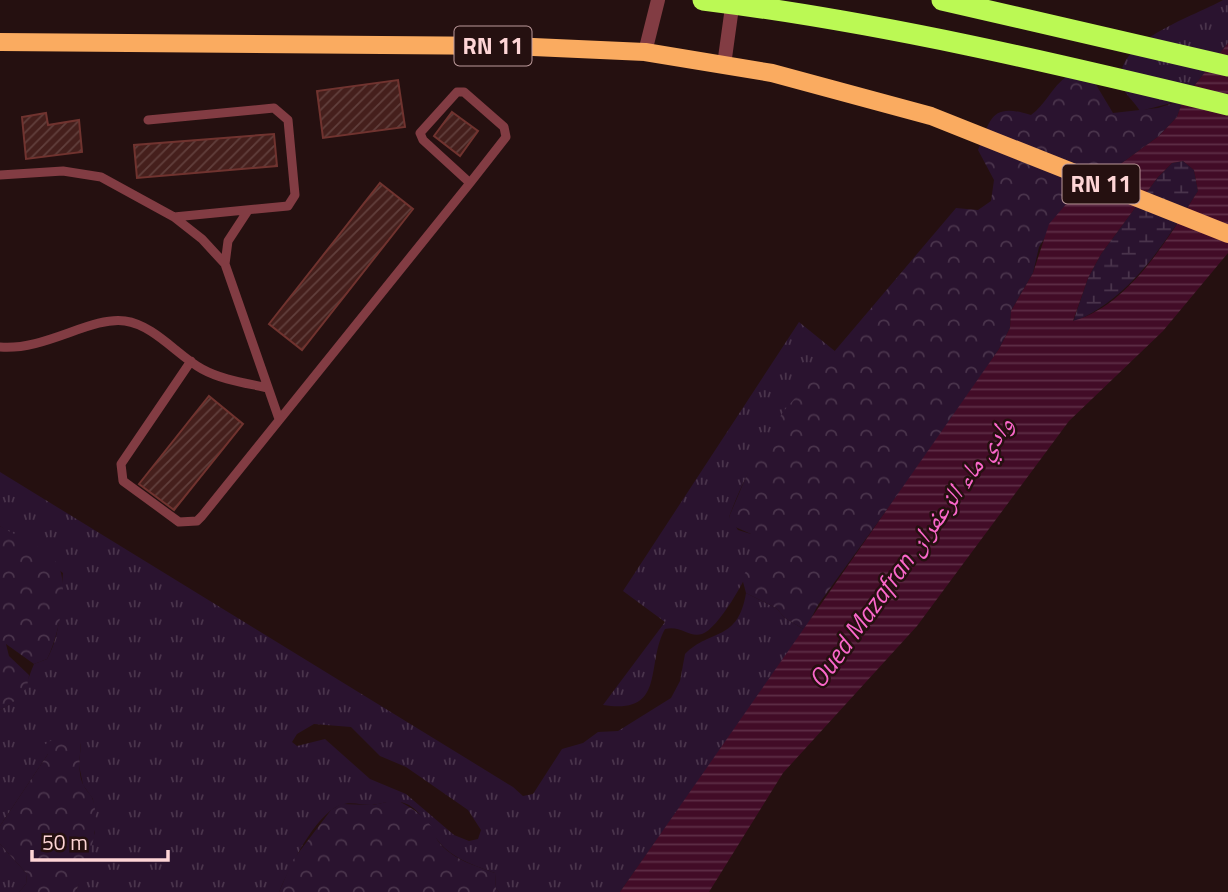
<svg xmlns="http://www.w3.org/2000/svg" width="1228" height="892" font-family="'Titillium Web','Noto Naskh Arabic',sans-serif">
<defs>
<pattern id="grass-tufts" width="24" height="20" patternUnits="userSpaceOnUse" patternTransform="scale(1.75)"><rect width="24" height="20" fill="#2a132f"/><path d="M3 7l-1-3M5 7V3M7 7l1-3M15 17l-1-3M17 17v-4M19 17l1-3" fill="none" stroke="#4a344c"/></pattern>
<pattern id="forest-crowns" width="20" height="18" patternUnits="userSpaceOnUse" patternTransform="scale(1.75)"><rect width="20" height="18" fill="#2a132f"/><path d="M2 6a3 3 0 1 1 6 0M12 15a3 3 0 1 1 6 0" fill="none" stroke="#4a344c"/></pattern>
<pattern id="wetland-marsh" width="20" height="14" patternUnits="userSpaceOnUse" patternTransform="scale(1.75)"><rect width="20" height="14" fill="#2a132f"/><path d="M1 5h8M5 5V1M11 12h8M15 12V8" fill="none" stroke="#4a344c"/></pattern>
<pattern id="water-rules" width="6" height="5" patternUnits="userSpaceOnUse" patternTransform="scale(1.75)"><rect width="6" height="5" fill="#420c27"/><path d="M0 2.5h6" fill="none" stroke="#5e2e46"/></pattern>
<pattern id="building-hatch" width="6" height="6" patternUnits="userSpaceOnUse" patternTransform="scale(1.75)"><rect width="6" height="6" fill="#451f1c"/><path d="M-1 1l2-2M0 6l6-6M5 7l2-2" fill="none" stroke="#613f3c"/></pattern>
</defs>
<rect width="100%" height="100%" fill="#251010"/>
<!-- grass -->
<path fill="url(#grass-tufts)" fill-rule="evenodd" d="M 1223,0 L 1228,0 L 1228,43 L 1183,100 L 1140,111 C 1135,102 1124,94 1122,85 C 1111,42 1193,17 1223,0 Z
M 799,322 L 836,352 C 787,407 755,448 729,517 L 738,530 L 751,534 C 753,543 755,552 752,562 C 747,578 718,629 702,634 C 689,638 681,625 665,629 C 645,665 667,715 603,705 L 665,622 L 623,591 Z
M 0,472 L 513,787 L 523,796 L 533,794 L 562,749 L 583,743 L 598,732 L 618,731 L 671,698 L 680,681 L 685,654 C 711,628 738,642 746,593 L 776,608 L 785,618 L 805,630 L 620,892 L 499,892 L 496,889 L 495,873 C 476,866 453,859 439,842 C 429,830 424,814 409,805 C 396,798 385,803 372,805 C 361,805 351,801 340,805 C 314,816 290,867 279,892 L 76,892 L 95,832 L 93,799 L 83,785 L 79,765 L 81,743 L 48,754 L 0,826 L 0,710 C 26,696 24,688 34,664 L 47,659 C 62,633 60,603 63,573 L 0,526 ZM 314,724 L 351,727 L 380,756 L 406,767 L 468,810 L 481,830 L 478,839 L 469,841 L 454,835 L 406,794 L 370,779 L 325,739 L 297,746 L 292,742 L 297,734 Z
M 0,844 L 27,874 L 26,884 L 19,892 L 0,892 Z"/>
<!-- forest -->
<path fill="url(#forest-crowns)" d="M 1067,76 L 1095,83 L 1113,113 L 1158,108 L 1183,100 L 1177,117 L 1159,136 L 1067,203 L 1039,247 L 1033,273 L 1011,311 L 1010,328 L 999,349 L 949,424 L 818,605 L 805,630 L 785,618 L 776,608 L 746,593 L 742,578 L 751,563 L 751,534 L 733,526 L 729,517 L 754,458 L 783,412 L 956,208 L 978,210 L 991,201 L 994,180 L 978,150 C 991,117 992,103 1031,115 C 1045,105 1052,87 1067,76 Z
M 0,526 C 17,537 42,545 55,561 C 72,579 58,639 47,659 L 34,664 L 6,644 L 9,656 L 29,675 C 28,693 15,702 0,710 Z
M 65,732 L 81,742 C 80,756 77,774 84,786 C 86,791 92,795 93,800 C 102,830 86,865 76,892 L 19,892 L 26,884 L 27,874 L 0,844 L 0,826 L 48,754 L 44,745 Z
M 396,800 C 408,805 423,815 431,826 C 434,831 435,837 438,841 C 451,859 476,866 495,873 L 496,889 L 499,892 L 279,892 L 293,860 L 331,810 L 341,804 L 373,805 Z"/>
<!-- wetland -->
<path fill="url(#wetland-marsh)" d="M 1183,161 L 1194,170 L 1198,191 C 1166,241 1131,299 1073,322 L 1088,278 L 1101,254 L 1158,177 L 1172,163 Z"/>
<!-- water -->
<path fill="url(#water-rules)" fill-rule="evenodd" d="M 1228,43 L 1228,253 L 1163,331 L 1069,421 L 917,626 L 783,773 L 709,892 L 620,892 L 999,349 L 1010,328 L 1011,311 L 1033,273 L 1049,224 L 1067,203 L 1159,136 L 1177,117 L 1183,100 ZM 1183,161 L 1194,170 L 1198,191 C 1168,238 1130,305 1073,321 L 1088,278 L 1101,254 L 1158,177 L 1172,163 Z"/>
<!-- building -->
<path fill="url(#building-hatch)" stroke="#70332f" stroke-width="2" d="M 398,80 L 405,127 L 323,138 L 317,91 Z
M 452,112 L 478,131 L 460,156 L 434,136 Z
M 46,113 L 48,125 L 79,120 L 82,152 L 26,159 L 22,117 Z
M 274,134 L 277,166 L 137,178 L 134,145 Z
M 380,183 L 413,209 L 302,350 L 269,324 Z
M 209,396 L 243,424 L 174,510 L 139,484 Z"/>
<g fill="none" stroke-linecap="round" stroke-linejoin="round">
<!-- service -->
<path stroke="#823c43" stroke-width="9" d="M 148,120 L 274,108 L 288,120 L 295,195 L 288,206 L 174,217
M 0,175 L 63,171 L 101,177 L 174,217 L 202,239 L 225,264 L 279,419
M 225,264 L 228,241 L 247,212
M 0,347 C 45,351 91,316 125,321 C 154,325 177,355 202,369 C 222,380 246,383 268,388
M 191,361 L 121,464 L 123,481 L 179,522 L 197,521 L 202,516 L 470,183 L 506,137 L 504,127 L 464,92 L 457,92 L 420,133 L 423,140 L 470,183"/>
<!-- minor -->
<path stroke="#823c43" stroke-width="14" d="M 645,52 L 658,0
M 724,65 L 733,0"/>
<!-- primary -->
<path stroke="#faab60" stroke-width="18" d="M 0,42 L 511,46 L 645,52 L 772,73 L 931,116 L 1228,234"/>
<!-- motorway -->
<path stroke="#bbf954" stroke-width="21" d="M 942,0 L 1228,66"/>
<!-- motorway-bridge -->
<path stroke="#bbf954" stroke-width="21" d="M 703,0 C 881,22 1054,63 1228,105"/>
</g>
<g text-anchor="middle" stroke-width="5" stroke-linejoin="round" paint-order="stroke">
<!-- shield labels -->
<g fill="#251010" stroke="#bd9a9b" stroke-width="2">
<rect x="454.5" y="26.5" width="77" height="39" rx="5"/>
<rect x="1062.5" y="164.5" width="77" height="39" rx="5"/>
</g>
<g font-size="23" font-weight="bold" fill="#fed5d6">
<text x="493" y="54">RN 11</text>
<text x="1101" y="192">RN 11</text>
</g>
<!-- water labels -->
<g font-size="26" font-style="italic" fill="#fa67ca" stroke="#251010">
<text transform="translate(911 552) rotate(-54)" y="9">Oued Mazafran وادي ماء الزعفران</text>
</g>
</g>
<!-- scale -->
<path d="M32 850v10h136v-10" fill="none" stroke="#fed5d6" stroke-width="3.5"/>
<text x="42" y="850" font-size="21" fill="#fed5d6" stroke="#251010" stroke-width="5" paint-order="stroke">50 m</text>
</svg>
